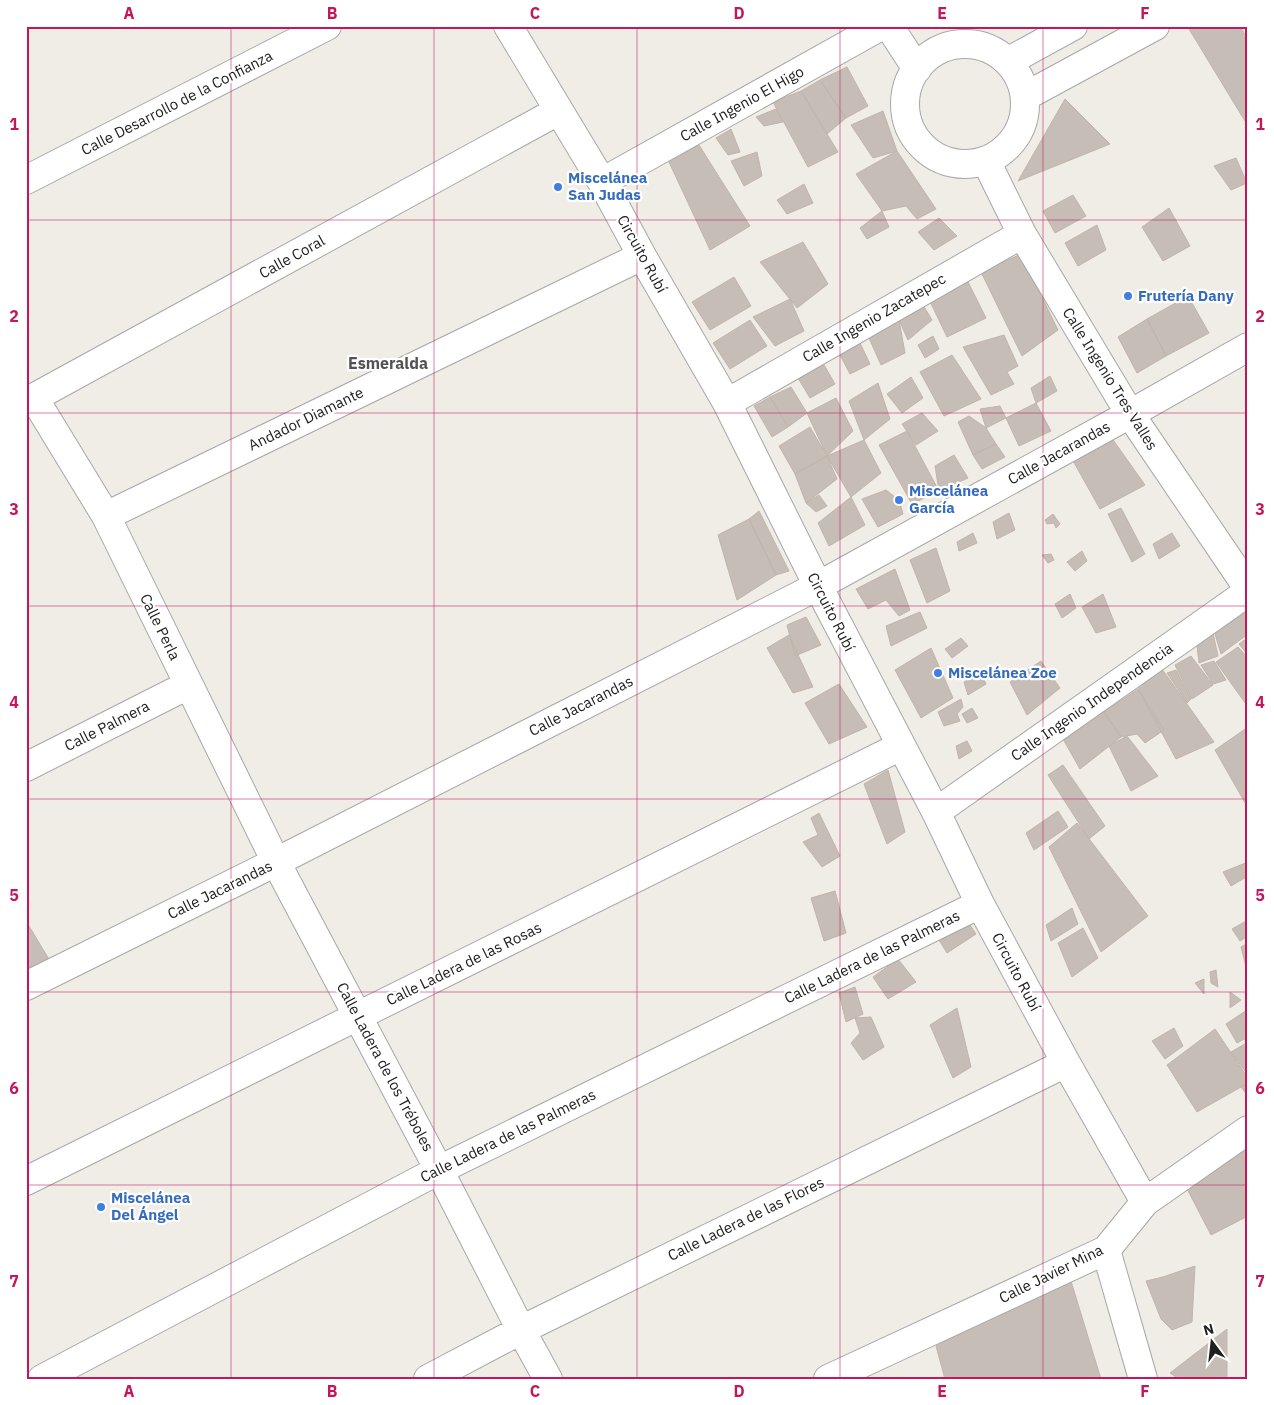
<svg xmlns="http://www.w3.org/2000/svg" width="1274" height="1405" font-family="'IBM Plex Sans',sans-serif">
<rect width="100%" height="100%" fill="#f0ede6"/>
<!-- building -->
<path fill="#c5bdb6" stroke="#c2b4a9" d="M 1194,26 L 1240,26 L 1248,40 L 1248,126 L 1189,29 Z
M 847,67 L 868,106 L 846,118 L 820,80 Z
M 820,80 L 846,118 L 827,134 L 801,91 Z
M 801,91 L 838,152 L 808,167 L 773,102 Z
M 1065,99 L 1110,144 L 1018,181 Z
M 776,109 L 783,122 L 764,126 L 756,117 Z
M 883,111 L 897,151 L 873,158 L 851,125 Z
M 731,129 L 740,152 L 728,155 L 716,138 Z
M 699,145 L 750,226 L 710,250 L 669,162 Z
M 897,151 L 936,209 L 917,219 L 906,206 L 882,211 L 856,174 Z
M 757,152 L 762,176 L 744,186 L 731,161 Z
M 1236,158 L 1247,183 L 1231,190 L 1214,166 Z
M 804,184 L 813,203 L 787,214 L 777,200 Z
M 1073,195 L 1086,216 L 1055,233 L 1043,211 Z
M 1169,208 L 1190,246 L 1163,261 L 1142,227 Z
M 882,211 L 889,227 L 867,239 L 860,228 Z
M 939,218 L 957,236 L 934,250 L 918,232 Z
M 1097,225 L 1106,250 L 1078,266 L 1065,243 Z
M 803,242 L 828,284 L 797,308 L 760,262 Z
M 1021,254 L 1058,330 L 1022,356 L 981,272 Z
M 734,277 L 751,306 L 710,330 L 692,302 Z
M 967,280 L 986,318 L 947,337 L 925,291 Z
M 1188,296 L 1209,333 L 1166,356 L 1147,319 Z
M 790,299 L 804,331 L 775,346 L 753,317 Z
M 923,305 L 932,320 L 908,340 L 899,320 Z
M 1147,319 L 1166,356 L 1137,373 L 1118,337 Z
M 750,320 L 767,346 L 730,369 L 713,343 Z
M 899,320 L 905,353 L 881,365 L 869,338 Z
M 1004,335 L 1018,366 L 1007,372 L 1014,384 L 991,395 L 963,347 Z
M 933,336 L 939,349 L 925,358 L 918,345 Z
M 860,343 L 870,364 L 850,374 L 839,353 Z
M 952,355 L 981,399 L 944,416 L 920,372 Z
M 823,363 L 835,384 L 810,398 L 798,378 Z
M 1050,376 L 1057,391 L 1036,403 L 1031,388 Z
M 911,377 L 923,398 L 902,413 L 887,394 Z
M 878,383 L 890,419 L 864,440 L 849,401 Z
M 791,387 L 807,413 L 788,427 L 770,397 Z
M 770,397 L 788,427 L 772,437 L 754,406 Z
M 836,398 L 853,431 L 827,456 L 807,413 Z
M 1036,403 L 1051,431 L 1019,446 L 1006,418 Z
M 1000,406 L 1006,418 L 986,428 L 980,409 Z
M 922,413 L 938,431 L 916,445 L 902,424 Z
M 969,416 L 986,428 L 996,444 L 973,455 L 958,422 Z
M 810,427 L 827,456 L 795,474 L 779,446 Z
M 907,431 L 939,491 L 912,504 L 879,445 Z
M 1111,437 L 1145,485 L 1100,509 L 1072,459 Z
M 864,440 L 881,473 L 851,497 L 827,456 Z
M 996,444 L 1005,457 L 982,469 L 973,455 Z
M 954,455 L 968,478 L 939,491 L 935,466 Z
M 827,456 L 837,479 L 806,503 L 795,474 Z
M 886,490 L 899,500 L 903,514 L 878,527 L 862,499 Z
M 819,495 L 827,506 L 816,512 L 806,503 Z
M 851,497 L 865,525 L 829,546 L 818,523 Z
M 1121,508 L 1145,554 L 1132,562 L 1108,514 Z
M 759,511 L 789,571 L 776,575 L 749,519 Z
M 1009,513 L 1015,530 L 997,539 L 993,522 Z
M 1053,514 L 1060,524 L 1056,528 L 1054,523 L 1047,524 L 1045,520 Z
M 749,519 L 776,575 L 737,600 L 718,535 Z
M 973,533 L 977,543 L 959,551 L 957,542 Z
M 1172,533 L 1180,546 L 1159,559 L 1153,544 Z
M 936,548 L 950,591 L 927,603 L 910,560 Z
M 1082,551 L 1087,561 L 1075,571 L 1067,562 Z
M 1051,554 L 1054,560 L 1048,563 L 1042,555 Z
M 895,569 L 910,610 L 899,616 L 886,600 L 868,609 L 856,589 Z
M 1070,594 L 1076,608 L 1062,618 L 1055,604 Z
M 1103,594 L 1116,627 L 1096,633 L 1082,607 Z
M 1248,606 L 1248,634 L 1221,654 L 1215,634 Z
M 920,612 L 927,628 L 891,646 L 886,626 Z
M 806,617 L 821,645 L 795,656 L 787,625 Z
M 1213,633 L 1218,656 L 1199,663 L 1196,637 Z
M 789,635 L 813,687 L 793,693 L 767,648 Z
M 961,638 L 968,646 L 952,658 L 945,649 Z
M 1244,640 L 1248,646 L 1248,655 L 1239,644 Z
M 1238,647 L 1248,658 L 1248,707 L 1216,662 Z
M 931,648 L 953,698 L 921,718 L 895,670 Z
M 1191,656 L 1213,685 L 1192,699 L 1175,665 Z
M 1041,661 L 1060,688 L 1027,715 L 1010,682 Z
M 1214,661 L 1226,680 L 1213,684 L 1201,665 Z
M 1162,669 L 1214,742 L 1176,759 L 1138,689 Z
M 1176,670 L 1191,699 L 1187,703 L 1167,673 Z
M 981,673 L 986,684 L 968,695 L 964,682 Z
M 839,684 L 867,727 L 829,744 L 805,703 Z
M 1138,689 L 1164,730 L 1145,743 L 1137,734 L 1121,737 L 1104,712 Z
M 961,699 L 963,707 L 957,714 L 960,721 L 944,726 L 938,712 Z
M 972,708 L 978,718 L 967,723 L 962,714 Z
M 1104,712 L 1121,737 L 1080,769 L 1063,739 Z
M 1248,727 L 1248,808 L 1215,750 Z
M 1127,736 L 1158,776 L 1131,791 L 1109,746 Z
M 967,741 L 972,751 L 959,759 L 956,746 Z
M 1063,765 L 1105,826 L 1089,839 L 1048,775 Z
M 888,770 L 905,832 L 887,844 L 864,784 Z
M 1058,811 L 1068,827 L 1034,850 L 1026,833 Z
M 819,813 L 840,856 L 822,867 L 803,842 L 818,835 L 811,818 Z
M 1077,823 L 1148,916 L 1101,952 L 1049,847 Z
M 1248,862 L 1248,876 L 1231,886 L 1223,872 Z
M 835,891 L 846,933 L 824,941 L 811,898 Z
M 1072,908 L 1078,924 L 1051,941 L 1046,925 Z
M 1248,920 L 1248,936 L 1240,941 L 1232,929 Z
M 26,921 L 50,961 L 26,975 Z
M 970,925 L 976,934 L 947,953 L 939,940 Z
M 1083,928 L 1098,958 L 1072,977 L 1058,943 Z
M 1248,943 L 1248,966 L 1246,967 L 1241,947 Z
M 898,959 L 916,982 L 888,999 L 873,977 Z
M 1216,970 L 1218,987 L 1211,983 L 1210,972 Z
M 1204,979 L 1204,994 L 1195,983 Z
M 855,987 L 863,1014 L 846,1022 L 839,993 Z
M 1230,992 L 1241,1000 L 1230,1008 Z
M 957,1008 L 971,1067 L 953,1078 L 930,1025 Z
M 1247,1010 L 1248,1037 L 1237,1043 L 1226,1024 Z
M 871,1017 L 884,1047 L 863,1060 L 851,1043 L 860,1033 L 855,1018 Z
M 1174,1028 L 1183,1046 L 1165,1059 L 1152,1041 Z
M 1215,1029 L 1248,1078 L 1248,1083 L 1197,1112 L 1167,1065 Z
M 1248,1042 L 1248,1075 L 1231,1052 Z
M 1248,1083 L 1248,1096 L 1241,1087 Z
M 1242,1144 L 1248,1153 L 1248,1216 L 1211,1235 L 1184,1183 Z
M 1195,1266 L 1192,1322 L 1172,1330 L 1161,1319 L 1146,1281 L 1163,1277 Z
M 1070,1278 L 1101,1379 L 945,1379 L 936,1346 Z
M 1227,1329 L 1227,1379 L 1179,1379 L 1170,1373 Z"/>
<g fill="none" stroke-linecap="round" stroke-linejoin="round">
<defs>
<path id="minor" d="M 508,26 L 602,182 L 642,256 L 727,403 L 818,586 L 936,812 L 980,904 L 1066,1063 L 1145,1202
M 889,26 L 917,69
M905 104a60 60 0 1 1 120 0a60 60 0 1 1-120 0Z
M 1009,61 L 1073,26
M 1026,96 L 1155,26
M 986,161 L 1022,234 L 1130,414 L 1248,588
M 26,180 L 327,26
M 602,182 L 881,26
M 34,398 L 106,516 L 276,862 L 439,1170 L 521,1330 L 548,1379
M 26,402 L 558,111
M 727,403 L 1022,234
M 106,516 L 642,256
M 26,767 L 188,685
M 936,812 L 1248,592
M 26,986 L 276,862 L 818,586 L 1130,414 L 1248,347
M 26,1181 L 901,746
M 1106,1250 L 1143,1379
M 42,1379 L 439,1170 L 980,904
M 428,1379 L 521,1330 L 1066,1063
M 828,1379 L 1106,1250 L 1145,1202 L 1248,1130"/>
</defs>
<!-- minor casing -->
<use href="#minor" stroke="#a7a7a7" stroke-width="30"/>
<!-- minor -->
<use href="#minor" stroke="#fff" stroke-width="28"/>
</g>
<!-- grid -->
<path fill="none" stroke="#c2185b" stroke-width="1" stroke-opacity="0.55" d="M 231,26 L 231,1379M 434,26 L 434,1379M 637,26 L 637,1379M 840,26 L 840,1379M 1043,26 L 1043,1379M 26,220 L 1248,220M 26,413 L 1248,413M 26,606 L 1248,606M 26,799 L 1248,799M 26,992 L 1248,992M 26,1185 L 1248,1185"/>
<!-- markers -->
<g fill="#3f7fe0" stroke="#fff" stroke-width="2">
<circle cx="558" cy="187" r="5"/>
<circle cx="1128" cy="296" r="5"/>
<circle cx="899" cy="500" r="5"/>
<circle cx="938" cy="673" r="5"/>
<circle cx="101" cy="1207" r="5"/>
</g>
<g text-anchor="middle" stroke-width="4.5" stroke-linejoin="round" paint-order="stroke">
<!-- street labels -->
<g font-size="15" fill="#202020" stroke="#fff">
<text transform="translate(177 103) rotate(-27)" y="5">Calle Desarrollo de la Confianza</text>
<text transform="translate(742 104) rotate(-29)" y="5">Calle Ingenio El Higo</text>
<text transform="translate(642 254) rotate(61)" y="5">Circuito Rubí</text>
<text transform="translate(292 257) rotate(-29)" y="5">Calle Coral</text>
<text transform="translate(874 318) rotate(-30)" y="5">Calle Ingenio Zacatepec</text>
<text transform="translate(1110 379) rotate(58)" y="5">Calle Ingenio Tres Valles</text>
<text transform="translate(306 419) rotate(-26)" y="5">Andador Diamante</text>
<text transform="translate(1059 453) rotate(-29)" y="5">Calle Jacarandas</text>
<text transform="translate(831 612) rotate(63)" y="5">Circuito Rubí</text>
<text transform="translate(160 627) rotate(64)" y="5">Calle Perla</text>
<text transform="translate(1092 702) rotate(-35)" y="5">Calle Ingenio Independencia</text>
<text transform="translate(581 706) rotate(-27)" y="5">Calle Jacarandas</text>
<text transform="translate(107 726) rotate(-27)" y="5">Calle Palmera</text>
<text transform="translate(220 890) rotate(-26)" y="5">Calle Jacarandas</text>
<text transform="translate(872 957) rotate(-26)" y="5">Calle Ladera de las Palmeras</text>
<text transform="translate(464 964) rotate(-26)" y="5">Calle Ladera de las Rosas</text>
<text transform="translate(1016 972) rotate(62)" y="5">Circuito Rubí</text>
<text transform="translate(385 1067) rotate(62)" y="5">Calle Ladera de los Tréboles</text>
<text transform="translate(508 1136) rotate(-26)" y="5">Calle Ladera de las Palmeras</text>
<text transform="translate(746 1219) rotate(-26)" y="5">Calle Ladera de las Flores</text>
<text transform="translate(1051 1274) rotate(-26)" y="5">Calle Javier Mina</text>
</g>
<!-- shop labels -->
<g font-size="15" font-weight="bold" fill="#366cbe" stroke="#fff" text-anchor="start">
<text x="568" y="183">Miscelánea<tspan x="568" dy="17">San Judas</tspan></text>
<text x="1138" y="301">Frutería Dany</text>
<text x="909" y="496">Miscelánea<tspan x="909" dy="17">García</tspan></text>
<text x="948" y="678">Miscelánea Zoe</text>
<text x="111" y="1203">Miscelánea<tspan x="111" dy="17">Del Ángel</tspan></text>
</g>
<!-- neighbourhood labels -->
<g font-size="16" font-weight="bold" fill="#535353" stroke="#fff">
<text x="388" y="369">Esmeralda</text>
</g>
</g>
<!-- border -->
<rect width="1274" height="1405" fill="none" stroke="#ffffff" stroke-width="55"/>
<!-- north arrow -->
<g transform="translate(1212 1342) rotate(345)" stroke="#ffffff" stroke-width="4" paint-order="stroke">
<path d="M0-4L9 19L0 12L-9 19Z" fill="#202020"/>
<text y="-8" font-size="14" font-weight="bold" text-anchor="middle" fill="#202020">N</text>
</g>
<rect x="28" y="28" width="1218" height="1350" fill="none" stroke="#c2185b" stroke-width="2"/>
<g font-size="16" text-anchor="middle" font-weight="bold" fill="#c2185b">
<text x="129" y="19">A</text>
<text x="332" y="19">B</text>
<text x="535" y="19">C</text>
<text x="739" y="19">D</text>
<text x="942" y="19">E</text>
<text x="1145" y="19">F</text>
<text x="14" y="130">1</text>
<text x="1260" y="130">1</text>
<text x="14" y="322">2</text>
<text x="1260" y="322">2</text>
<text x="14" y="515">3</text>
<text x="1260" y="515">3</text>
<text x="14" y="708">4</text>
<text x="1260" y="708">4</text>
<text x="14" y="901">5</text>
<text x="1260" y="901">5</text>
<text x="14" y="1094">6</text>
<text x="1260" y="1094">6</text>
<text x="14" y="1287">7</text>
<text x="1260" y="1287">7</text>
<text x="129" y="1397">A</text>
<text x="332" y="1397">B</text>
<text x="535" y="1397">C</text>
<text x="739" y="1397">D</text>
<text x="942" y="1397">E</text>
<text x="1145" y="1397">F</text>
</g>
</svg>
